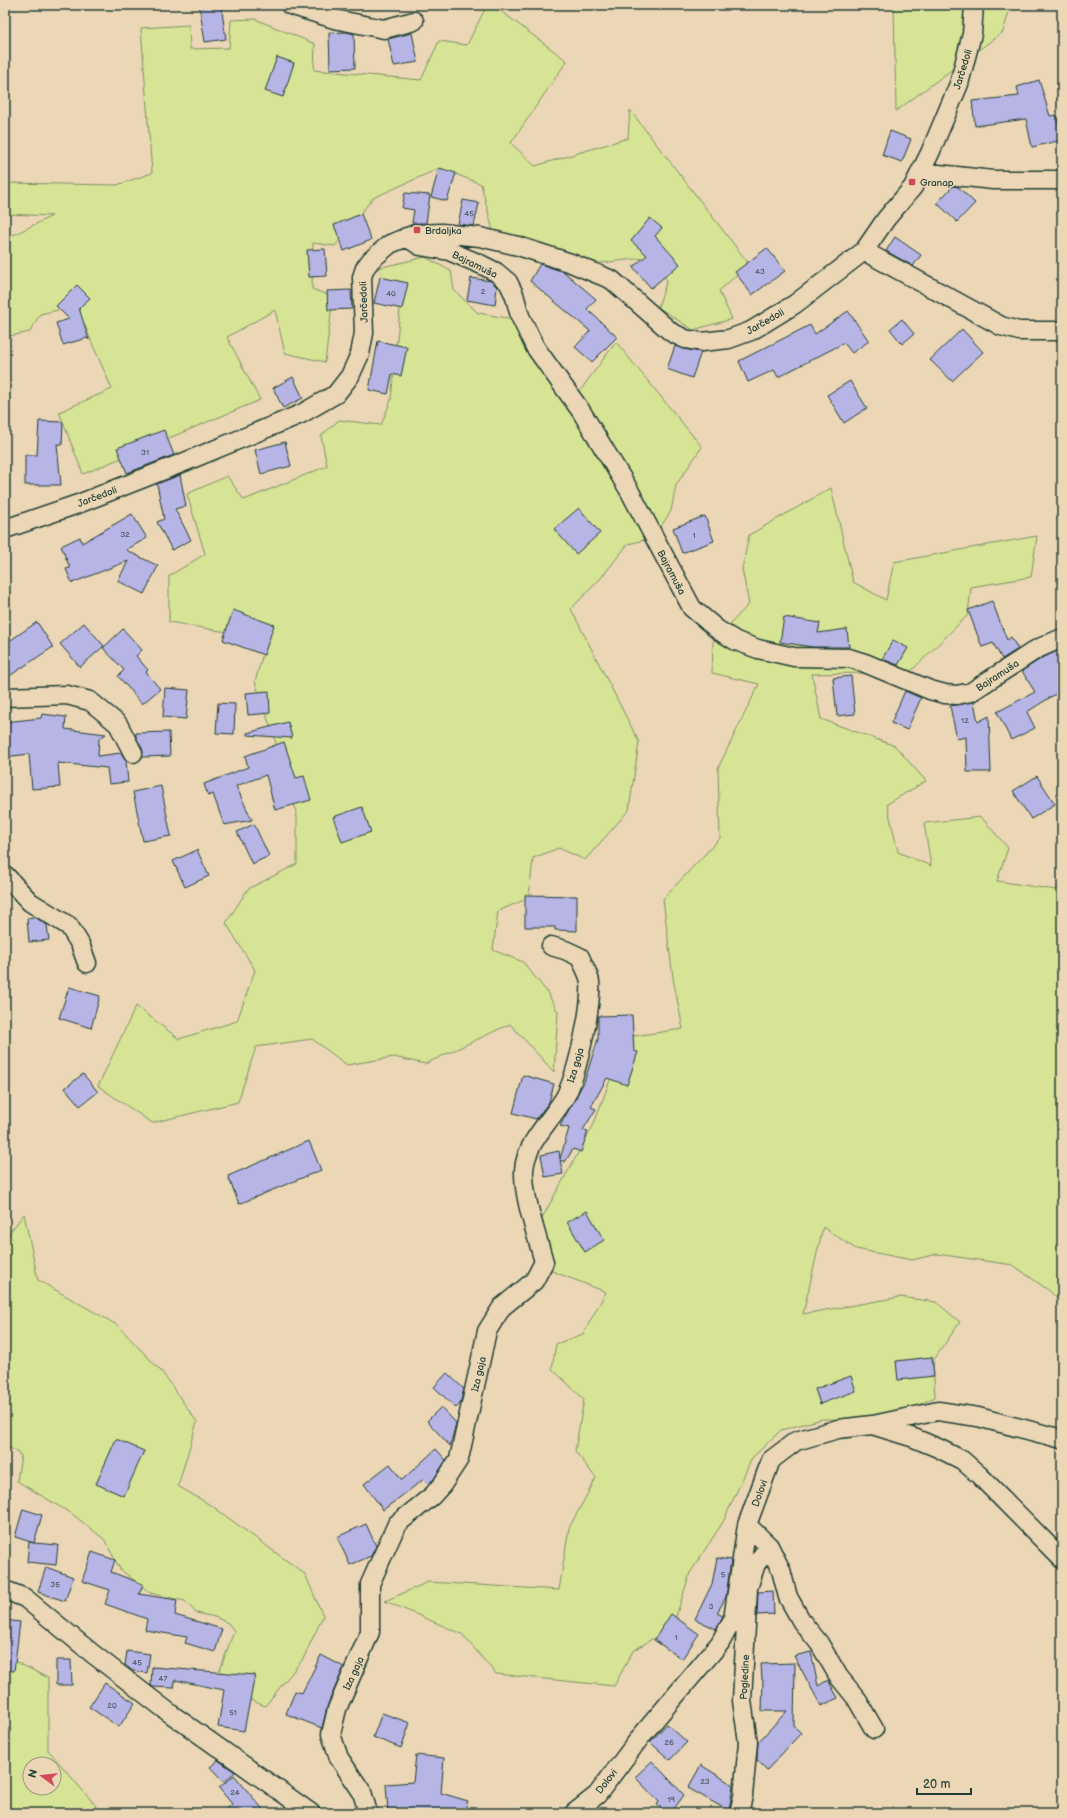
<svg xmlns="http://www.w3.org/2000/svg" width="1067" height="1818" font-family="'Balsamiq Sans',sans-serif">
<rect width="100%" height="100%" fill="#ebd7b5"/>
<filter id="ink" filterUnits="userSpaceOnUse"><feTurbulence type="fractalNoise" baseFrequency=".025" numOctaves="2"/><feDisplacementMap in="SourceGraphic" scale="8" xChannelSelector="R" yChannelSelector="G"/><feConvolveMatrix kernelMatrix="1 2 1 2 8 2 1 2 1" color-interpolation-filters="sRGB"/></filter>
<g filter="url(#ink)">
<!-- green -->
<path fill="#d7e395" stroke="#7b9064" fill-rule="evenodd" d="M 487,5 L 493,5 L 567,61 L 511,143 L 535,166 L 628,138 L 630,110 L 749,264 L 719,291 L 732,319 L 693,330 L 658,307 L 667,280 L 644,258 L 592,264 L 494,235 L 481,184 L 440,168 L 373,198 L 335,246 L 313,243 L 312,289 L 333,297 L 325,362 L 285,353 L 275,310 L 227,337 L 260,400 L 83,474 L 59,412 L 112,389 L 76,306 L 40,314 L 30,332 L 5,337 L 5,239 L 52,216 L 5,214 L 5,183 L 117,185 L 152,173 L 141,28 L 189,25 L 190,49 L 229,48 L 231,20 L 255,19 L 315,44 L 314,70 L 421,80 L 439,41 L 467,45 Z
M 894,5 L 1011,5 L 1003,32 L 896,111 Z
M 425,257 L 451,271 L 454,290 L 478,313 L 531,322 L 571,403 L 616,342 L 702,447 L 676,485 L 671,511 L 653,538 L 628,544 L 601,578 L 571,609 L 639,742 L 629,810 L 585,860 L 559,848 L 533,858 L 529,898 L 498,911 L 493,950 L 523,962 L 547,992 L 558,1012 L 554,1072 L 510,1024 L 425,1064 L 394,1057 L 347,1065 L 312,1039 L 256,1047 L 238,1102 L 152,1123 L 98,1086 L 136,1006 L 179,1039 L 237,1021 L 255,970 L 226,923 L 248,889 L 297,864 L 297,817 L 289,781 L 255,682 L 267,639 L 169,622 L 169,576 L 205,554 L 187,494 L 227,476 L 244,500 L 327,466 L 321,436 L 339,420 L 381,425 L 391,400 L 400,309 L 378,268 Z
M 831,488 L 853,582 L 886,600 L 894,562 L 1037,536 L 1031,577 L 971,587 L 968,615 L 903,679 L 865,673 L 812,674 L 821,719 L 895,746 L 926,781 L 887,804 L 898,852 L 931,866 L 924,823 L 981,817 L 1008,848 L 997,881 L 1056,890 L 1062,882 L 1062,1305 L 1051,1292 L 1013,1265 L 937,1254 L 912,1260 L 856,1249 L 823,1227 L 803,1314 L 900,1297 L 936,1302 L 960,1322 L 933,1361 L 935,1397 L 888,1420 L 822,1419 L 781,1430 L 752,1458 L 723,1522 L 690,1573 L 673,1626 L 633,1651 L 614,1686 L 496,1674 L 462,1634 L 385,1601 L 428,1582 L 559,1590 L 569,1528 L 596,1478 L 575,1451 L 584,1399 L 552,1369 L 556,1344 L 583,1334 L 606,1292 L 552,1271 L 542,1218 L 593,1126 L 626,1037 L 683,1029 L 673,978 L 663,899 L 720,838 L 718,768 L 759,684 L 712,673 L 713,642 L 749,604 L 742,569 L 749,535 Z
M 24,1214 L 38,1280 L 117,1325 L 162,1372 L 197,1422 L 178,1486 L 212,1506 L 305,1574 L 323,1616 L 303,1659 L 265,1706 L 234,1693 L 220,1670 L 234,1631 L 228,1623 L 215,1617 L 196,1613 L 185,1601 L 150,1593 L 120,1569 L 104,1539 L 72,1514 L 17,1481 L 21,1455 L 5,1445 L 5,1243 L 10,1232 Z
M 5,1656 L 48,1678 L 48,1750 L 102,1813 L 5,1813 ZM 30,1764 L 54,1764 L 54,1788 L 30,1788 Z"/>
<!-- building -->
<path fill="#b7b4e6" stroke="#1f3d34" d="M 199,5 L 221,5 L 226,39 L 205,42 Z
M 346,32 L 354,34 L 355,68 L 330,69 L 329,33 Z
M 412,33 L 418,62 L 394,66 L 388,39 Z
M 277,57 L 294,63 L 283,97 L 265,91 Z
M 1039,80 L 1050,116 L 1056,115 L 1062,140 L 1032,147 L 1026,119 L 975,126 L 972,101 L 1019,96 L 1017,87 Z
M 890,131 L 911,139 L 902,162 L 882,155 Z
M 439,168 L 456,173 L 447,201 L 431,197 Z
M 953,186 L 958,187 L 975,203 L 957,222 L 937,203 Z
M 405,193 L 430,195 L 426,223 L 412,223 L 414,210 L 402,208 Z
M 463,200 L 479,203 L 474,226 L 458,224 Z
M 361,214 L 371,240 L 344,251 L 334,225 Z
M 650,218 L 662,228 L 655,236 L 680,264 L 651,288 L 633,267 L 647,255 L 631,241 Z
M 895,237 L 921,255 L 913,266 L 886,251 Z
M 767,248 L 785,271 L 752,295 L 735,272 Z
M 325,249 L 327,276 L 309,277 L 307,250 Z
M 540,264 L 564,272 L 596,299 L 587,309 L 617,337 L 592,362 L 575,347 L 590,331 L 530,281 Z
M 380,277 L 408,283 L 402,309 L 374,303 Z
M 471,278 L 491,281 L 497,287 L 495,305 L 467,300 Z
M 77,285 L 90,298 L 79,308 L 89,340 L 87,338 L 63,345 L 56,323 L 69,319 L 56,306 Z
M 351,290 L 352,309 L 328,310 L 327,291 Z
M 848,311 L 869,341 L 852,353 L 844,343 L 778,377 L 774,370 L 748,382 L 739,361 L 810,325 L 815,334 Z
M 902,319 L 914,334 L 902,344 L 890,329 Z
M 962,329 L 983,352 L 952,381 L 930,360 Z
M 378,341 L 407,347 L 401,376 L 392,374 L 388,394 L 369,390 Z
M 675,346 L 683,349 L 701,352 L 692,378 L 667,369 Z
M 293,377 L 303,398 L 283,408 L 273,388 Z
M 850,381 L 867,408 L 844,423 L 827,395 Z
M 39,421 L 63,422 L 62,445 L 57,444 L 61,485 L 25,485 L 25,455 L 37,455 Z
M 164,430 L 174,455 L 127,473 L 117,448 Z
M 285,442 L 291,466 L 261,474 L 255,450 Z
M 180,475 L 186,506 L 175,509 L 191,540 L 172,550 L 157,522 L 164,519 L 157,484 Z
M 579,508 L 600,533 L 576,554 L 554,529 Z
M 132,514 L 147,538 L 126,550 L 158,566 L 144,594 L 118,581 L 128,561 L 72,583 L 66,569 L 70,568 L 61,546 L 80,537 L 82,543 Z
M 705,516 L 714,541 L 682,553 L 673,528 Z
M 992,601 L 1007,640 L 1011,637 L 1018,649 L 1002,659 L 993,643 L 982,647 L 968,610 Z
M 233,610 L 274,625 L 264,655 L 223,640 Z
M 784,617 L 820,623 L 818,633 L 847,629 L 849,647 L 812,647 L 780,642 Z
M 37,622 L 53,647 L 5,679 L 5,644 Z
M 84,623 L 104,646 L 80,667 L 60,644 Z
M 123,629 L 142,650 L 136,656 L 148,670 L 146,672 L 160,689 L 142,704 L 118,676 L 124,670 L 103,648 Z
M 893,640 L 908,648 L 898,665 L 882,659 Z
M 1062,649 L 1062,690 L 1027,712 L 1035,728 L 1011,740 L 997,712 L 1035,692 L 1022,671 L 1042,658 Z
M 851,676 L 855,714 L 837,716 L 833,678 Z
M 165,688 L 189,690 L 186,719 L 163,717 Z
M 269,691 L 270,713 L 248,715 L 246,693 Z
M 905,691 L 921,698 L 907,730 L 891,723 Z
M 974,702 L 978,722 L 989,716 L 991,772 L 967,772 L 966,737 L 957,739 L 950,706 Z
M 218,703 L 235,704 L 234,734 L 216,733 Z
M 42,714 L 66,717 L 65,729 L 106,734 L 99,739 L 98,756 L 121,753 L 126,761 L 128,782 L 109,784 L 107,768 L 58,763 L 60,787 L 32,789 L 29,754 L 5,757 L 5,722 L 41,718 Z
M 288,722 L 292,738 L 247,735 L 247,733 Z
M 169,732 L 170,756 L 142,757 L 142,749 L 136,737 L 136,733 Z
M 284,742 L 296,778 L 304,776 L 311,800 L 275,810 L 266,775 L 236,786 L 252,820 L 224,825 L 213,794 L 208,796 L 204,784 L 248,767 L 245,756 Z
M 1037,776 L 1055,804 L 1031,819 L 1013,791 Z
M 161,786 L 171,836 L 143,841 L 133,792 Z
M 362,807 L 371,832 L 342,842 L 333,817 Z
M 254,824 L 269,856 L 252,864 L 237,832 Z
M 197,850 L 209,876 L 185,887 L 173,861 Z
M 525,895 L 577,896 L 577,931 L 555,930 L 555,927 L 525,927 Z
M 35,917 L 47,925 L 49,940 L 29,942 L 27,918 Z
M 69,987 L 100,996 L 91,1028 L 59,1018 Z
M 632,1015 L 634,1051 L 638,1052 L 627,1085 L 607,1078 L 591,1107 L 596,1109 L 583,1130 L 588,1131 L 581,1152 L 573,1149 L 565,1162 L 560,1160 L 563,1174 L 545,1177 L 541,1155 L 559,1151 L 560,1159 L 569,1128 L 560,1126 L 584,1082 L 598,1039 L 598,1016 Z
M 83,1074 L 98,1092 L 80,1106 L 65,1088 Z
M 523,1075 L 554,1084 L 549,1102 L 536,1119 L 513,1113 Z
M 309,1141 L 321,1170 L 239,1204 L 228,1176 Z
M 587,1211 L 604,1240 L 585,1252 L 567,1222 Z
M 932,1357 L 934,1376 L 898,1380 L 896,1361 Z
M 447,1373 L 464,1389 L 460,1404 L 456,1408 L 434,1387 Z
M 851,1376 L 856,1391 L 820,1404 L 815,1389 Z
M 441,1407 L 456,1423 L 450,1446 L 427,1421 Z
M 116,1439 L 144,1451 L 124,1496 L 96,1484 Z
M 436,1449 L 446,1460 L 434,1479 L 428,1484 L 424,1479 L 383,1510 L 364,1484 L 390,1464 L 402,1480 Z
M 23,1509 L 42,1515 L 34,1543 L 58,1545 L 56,1565 L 27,1562 L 29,1542 L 34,1543 L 15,1537 Z
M 366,1524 L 376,1546 L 371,1556 L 350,1565 L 337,1537 Z
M 92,1552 L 115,1560 L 111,1572 L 143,1584 L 139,1594 L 177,1600 L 175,1615 L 222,1629 L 215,1652 L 185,1643 L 187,1637 L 145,1630 L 147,1619 L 105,1604 L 110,1590 L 82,1581 Z
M 717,1558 L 731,1560 L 726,1597 L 717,1613 L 723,1616 L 716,1629 L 695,1619 L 712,1584 Z
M 46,1567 L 73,1577 L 65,1601 L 38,1592 Z
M 773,1591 L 774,1614 L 757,1615 L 758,1592 Z
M 671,1614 L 699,1634 L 682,1659 L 654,1640 Z
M 5,1620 L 20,1622 L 14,1671 L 5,1670 Z
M 127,1651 L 150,1654 L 147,1673 L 133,1671 L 125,1665 Z
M 811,1652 L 818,1686 L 828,1680 L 838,1698 L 821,1706 L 794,1656 Z
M 321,1655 L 344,1667 L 328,1704 L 322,1728 L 286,1714 L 295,1691 L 302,1693 Z
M 56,1660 L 71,1660 L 72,1685 L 56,1685 Z
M 795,1663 L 794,1726 L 801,1733 L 767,1770 L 757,1760 L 758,1742 L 787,1711 L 762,1711 L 763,1680 L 762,1680 L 761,1664 Z
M 152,1667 L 255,1675 L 244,1731 L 218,1727 L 224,1690 L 175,1680 L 174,1688 L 153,1687 L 151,1685 Z
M 105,1683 L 135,1703 L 119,1727 L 89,1707 Z
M 382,1713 L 410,1723 L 401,1748 L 373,1737 Z
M 667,1724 L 687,1742 L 670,1760 L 650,1742 Z
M 416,1755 L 444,1758 L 441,1793 L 468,1801 L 464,1813 L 388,1813 L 386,1784 L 413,1782 Z
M 218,1760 L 235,1772 L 224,1782 L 210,1767 Z
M 652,1761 L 684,1795 L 671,1813 L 668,1813 L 657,1805 L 659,1802 L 635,1777 Z
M 701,1765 L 733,1785 L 729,1811 L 688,1788 Z
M 234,1775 L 266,1813 L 222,1813 L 232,1804 L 219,1788 Z"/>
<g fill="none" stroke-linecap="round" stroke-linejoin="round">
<defs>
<path id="street" d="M 290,5 L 334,19 L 384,29 L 414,21
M 920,172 L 993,180 L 1062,180
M 406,237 L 420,246 L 449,251 L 480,264 L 496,272 L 508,282 L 514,294 L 520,316 L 535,347 L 581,411 L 629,490 L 692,608 L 718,630 L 736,641 L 758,649 L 794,657 L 849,658 L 865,663 L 930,690 L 945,694 L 957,695 L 971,692 L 1037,649 L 1062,638
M 864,251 L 1001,326 L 1019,331 L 1062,331
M 5,529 L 78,504 L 187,461 L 301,414 L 336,394 L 350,376 L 360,354 L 364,333 L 362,277 L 365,268 L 371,260 L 390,244 L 415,234 L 441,233 L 480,237 L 518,246 L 571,263 L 612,280 L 671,332 L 685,339 L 702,342 L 729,339 L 751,331 L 795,304 L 864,251 L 886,219 L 913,187 L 930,153 L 959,84 L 972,34 L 974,5
M 5,697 L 67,695 L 90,701 L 118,724 L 133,753
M 5,875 L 30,902 L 69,926 L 80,944 L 87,963
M 873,1425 L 938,1411 L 978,1417 L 1062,1439
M 747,1525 L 769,1546 L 781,1570 L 788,1597 L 802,1622 L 819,1643 L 839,1677 L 856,1698 L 874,1729
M 5,1590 L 25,1598 L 93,1654 L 171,1714 L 311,1813
M 368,1813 L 362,1792 L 339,1758 L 331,1734 L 337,1709 L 370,1632 L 370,1584 L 397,1524 L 432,1496 L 442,1485 L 459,1459 L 487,1331 L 502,1307 L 534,1281 L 544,1262 C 537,1236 523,1197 524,1170 C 526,1142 551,1121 565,1097 C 577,1075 592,1008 590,982 C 589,974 583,965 580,957 L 565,950 L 551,946
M 574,1813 L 597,1795 L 642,1735 L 720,1643 L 733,1619 L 747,1525 L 771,1460 L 796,1441 L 838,1429 L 872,1425 L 914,1438 L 938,1448 L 962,1460 L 979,1475 L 1062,1559
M 739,1813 L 743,1796 L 748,1742 L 742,1701 L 748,1588 L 756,1564 L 769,1546"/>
</defs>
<!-- street casing -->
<use href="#street" stroke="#1f3d34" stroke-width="21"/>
<!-- street -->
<use href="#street" stroke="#ebd7b5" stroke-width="18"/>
</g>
</g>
<!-- markers -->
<g fill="#d1495b" stroke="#ebd7b5" stroke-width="1.5">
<rect x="908" y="178" width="8" height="8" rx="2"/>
<rect x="413" y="226" width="8" height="8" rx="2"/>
</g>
<g text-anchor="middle" stroke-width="3" stroke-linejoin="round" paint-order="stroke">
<!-- number labels -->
<g font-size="8" fill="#455b60">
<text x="469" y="216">45</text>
<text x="760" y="274">43</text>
<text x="483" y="294">2</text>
<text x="391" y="296">40</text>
<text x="145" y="455">31</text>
<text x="125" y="537">32</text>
<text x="694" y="538">1</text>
<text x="965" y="723">12</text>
<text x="723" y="1577">5</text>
<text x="55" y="1587">35</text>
<text x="711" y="1609">3</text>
<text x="676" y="1640">1</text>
<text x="137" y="1665">45</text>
<text x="163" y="1681">47</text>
<text x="112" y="1708">20</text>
<text x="233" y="1715">51</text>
<text x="669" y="1745">26</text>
<text x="705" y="1784">23</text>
<text x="235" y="1795">24</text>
<text x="671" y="1802">19</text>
</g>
<!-- street labels -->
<g font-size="10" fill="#1f3d34" stroke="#ebd7b5">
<text transform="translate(962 69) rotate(-73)" y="4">Jarčedoli</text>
<text transform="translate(475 264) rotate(26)" y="4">Bajramuša</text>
<text transform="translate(363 302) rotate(-92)" y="4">Jarčedoli</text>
<text transform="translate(765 321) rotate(-30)" y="4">Jarčedoli</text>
<text transform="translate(97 496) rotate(-21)" y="4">Jarčedoli</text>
<text transform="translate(672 572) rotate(62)" y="4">Bajramuša</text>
<text transform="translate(997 675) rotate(-33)" y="4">Bajramuša</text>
<text transform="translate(575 1065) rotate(-73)" y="4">Iza gaja</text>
<text transform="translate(478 1374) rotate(-77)" y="4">Iza gaja</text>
<text transform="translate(759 1493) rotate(-70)" y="4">Dolovi</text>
<text transform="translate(353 1673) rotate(-65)" y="4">Iza gaja</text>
<text transform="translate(744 1677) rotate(-87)" y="4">Pogledine</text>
<text transform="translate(606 1781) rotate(-52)" y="4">Dolovi</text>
</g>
<!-- poi labels -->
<g font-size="10" fill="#1f3d34" stroke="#ebd7b5" text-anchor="start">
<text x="920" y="186">Granap</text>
<text x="425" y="234">Brdaljka</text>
</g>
</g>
<!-- margin -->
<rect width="1067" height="1818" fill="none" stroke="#ebd7b5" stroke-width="20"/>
<rect x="10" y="10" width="1047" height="1798" fill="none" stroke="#1f3d34" stroke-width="1.5" filter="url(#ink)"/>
<!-- north arrow -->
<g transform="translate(42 1776) rotate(285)"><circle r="19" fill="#ebd7b5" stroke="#999981"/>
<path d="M0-3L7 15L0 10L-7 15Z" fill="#d1495b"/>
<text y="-6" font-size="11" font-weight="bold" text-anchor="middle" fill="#1f3d34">N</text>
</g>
<!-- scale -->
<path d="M917 1788v6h54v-6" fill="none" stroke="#1f3d34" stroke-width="2"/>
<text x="923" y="1788" font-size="12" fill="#1f3d34" stroke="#ebd7b5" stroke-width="3" paint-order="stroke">20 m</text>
</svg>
